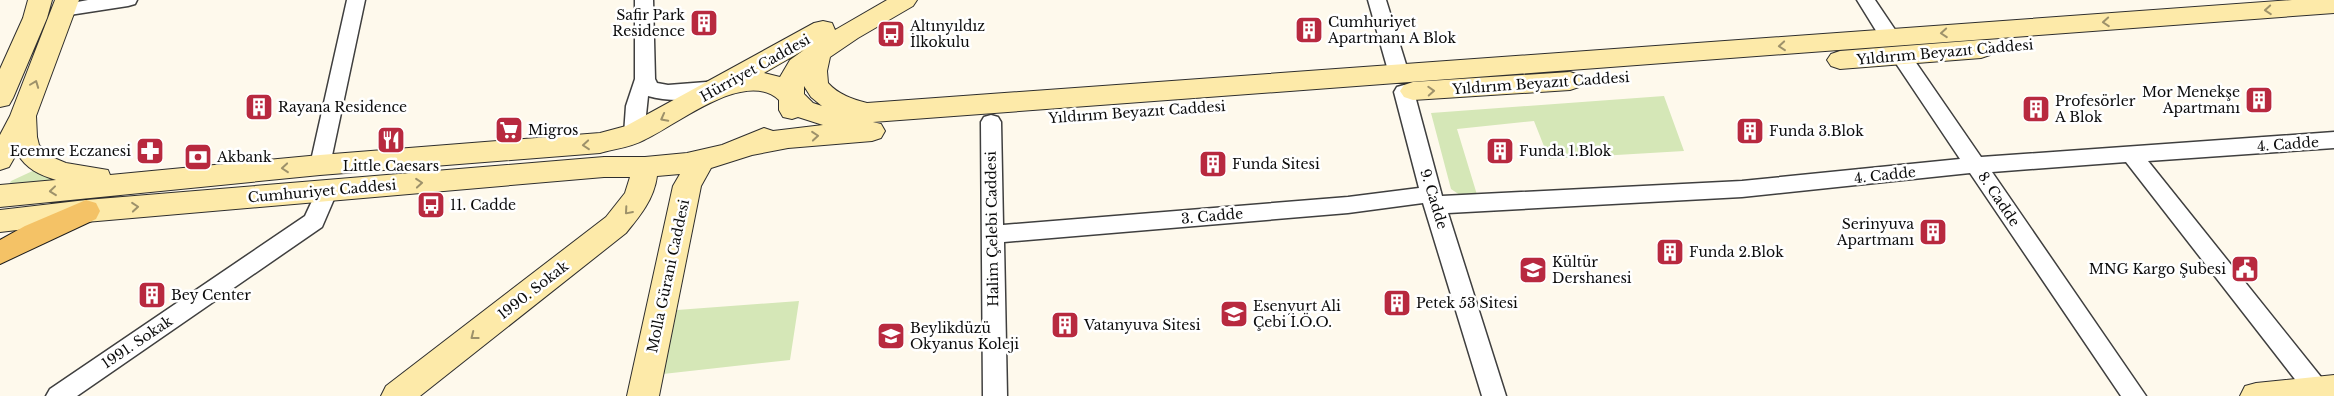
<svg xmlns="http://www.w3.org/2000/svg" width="2334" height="396" font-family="'Libre Baskerville',serif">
<rect width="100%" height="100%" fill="#fef9ec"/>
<!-- green -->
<path fill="#d5e7b7" d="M 1664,96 L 1684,151 L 1549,159 L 1534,121 L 1457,129 L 1478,198 L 1466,199 L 1451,189 L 1431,113 Z
M 39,168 L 66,181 L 9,185 L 11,181 Z
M 799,301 L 790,360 L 663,374 L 677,310 Z"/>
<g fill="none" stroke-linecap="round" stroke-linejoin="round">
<defs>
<path id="street" d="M 88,0 L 137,0 L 135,4 L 128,6 L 63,16 L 56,14 L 54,10 L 56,6 Z
M 347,0 L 365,0 L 330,165 L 327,171 L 320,173 L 313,171 L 310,165 Z
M 635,0 L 653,0 L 655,79 L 657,83 L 668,85 L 719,81 L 726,83 L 729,88 L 726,93 C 703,100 671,103 648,96 L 644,134 L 641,139 L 634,141 L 627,139 L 624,134 L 626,106 L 635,79 Z
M 1368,0 L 1386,0 L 1409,74 L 1406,79 L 1399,81 L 1392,79 L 1389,74 Z
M 1857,0 L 1875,0 L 1900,37 L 1897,42 L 1890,44 L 1883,42 Z
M 1901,49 L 1908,51 L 1981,157 L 2334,132 L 2334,148 L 2148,161 L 2325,382 L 2329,389 L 2326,396 L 2308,396 L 2126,162 L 1992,172 L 2146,396 L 2121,396 L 1970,173 L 1742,197 L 1448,213 L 1506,396 L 1482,396 L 1423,203 L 1348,213 L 1004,242 L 1007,396 L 983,396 L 981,122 L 984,117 L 991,115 L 998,117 L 1001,122 L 1003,225 L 1348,197 L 1419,188 L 1394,92 L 1397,87 L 1404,85 L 1411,87 L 1414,92 L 1442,196 L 1742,181 L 1960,159 L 1891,56 L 1894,51 Z
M 326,184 L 333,186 L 337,192 L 322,227 L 77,396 L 46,396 L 50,389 L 305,216 L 319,186 Z"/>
<path id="secondary" d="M 28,0 L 52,0 L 47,18 L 13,98 L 9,105 L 0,107 L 0,69 L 23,18 Z
M 55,0 L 79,0 L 36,116 L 37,137 L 39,145 L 54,158 L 66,163 L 108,170 L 110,175 L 320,155 L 600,133 L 626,126 L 814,23 L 823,21 L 832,23 L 835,30 L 887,0 L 917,0 L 913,6 L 858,38 L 830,57 L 827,71 L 828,83 C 839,95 852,99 867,103 L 2292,0 L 2334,0 L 2334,13 L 873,122 L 881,124 L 885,131 L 881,138 L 872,141 L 788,148 L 752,155 L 711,168 L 701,186 L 659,396 L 627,396 L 673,186 L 680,174 L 657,176 C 654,199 640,216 626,233 L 420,396 L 381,396 L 386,386 L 606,217 L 625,193 L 630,177 L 604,177 L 86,222 L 0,232 L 0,210 L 86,200 L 604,157 L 645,157 L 687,153 L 722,145 L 764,128 L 773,131 L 823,125 L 798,117 L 792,119 L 783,117 L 779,110 L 779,100 C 745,68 677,125 644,140 C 631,147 614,149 600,153 L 320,175 L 0,207 L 0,185 L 56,180 C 40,175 26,169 17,153 L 9,167 L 0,170 L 0,135 L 10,116 ZM 804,50 L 790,60 L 780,77 L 764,73 ZM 804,86 L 811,97 L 822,106 L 813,103 L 804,94 Z
M 1981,40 L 1990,43 L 1993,49 L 1990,55 L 1981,58 L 1840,69 L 1831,66 L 1827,60 L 1831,54 L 1840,51 Z
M 1570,72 L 1579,75 L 1583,81 L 1579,87 L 1570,90 L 1413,100 L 1404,97 L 1400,91 L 1404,85 L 1413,82 Z
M 2334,375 L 2334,396 L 2240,396 L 2245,386 L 2256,383 Z"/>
<path id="primary" d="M 86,200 L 96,203 L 100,211 L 96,219 L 0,264 L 0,240 L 25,226 Z"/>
</defs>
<!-- street casing -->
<use href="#street" stroke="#3f3f3f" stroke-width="3"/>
<!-- secondary casing -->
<use href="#secondary" stroke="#2e2e2e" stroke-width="2"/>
<!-- primary casing -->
<use href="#primary" stroke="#1d1d1d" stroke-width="2"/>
<!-- street -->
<use href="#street" fill="#fff" fill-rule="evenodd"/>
<!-- secondary -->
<use href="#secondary" fill="#fdeaa9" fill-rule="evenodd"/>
<!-- primary -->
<use href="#primary" fill="#f4c266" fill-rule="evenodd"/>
</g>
<!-- one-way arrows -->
<defs><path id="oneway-chevron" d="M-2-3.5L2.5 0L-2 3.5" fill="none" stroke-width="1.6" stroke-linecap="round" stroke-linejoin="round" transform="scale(1.25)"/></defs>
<g stroke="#9d916a">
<use href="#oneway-chevron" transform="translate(2268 10) rotate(176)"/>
<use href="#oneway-chevron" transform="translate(2106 22) rotate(176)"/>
<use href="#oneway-chevron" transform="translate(1944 33) rotate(176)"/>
<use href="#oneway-chevron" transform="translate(1782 46) rotate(175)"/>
<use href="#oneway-chevron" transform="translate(35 84) rotate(-69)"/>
<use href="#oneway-chevron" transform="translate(1431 91) rotate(-3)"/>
<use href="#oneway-chevron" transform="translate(664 118) rotate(152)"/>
<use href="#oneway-chevron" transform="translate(815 136) rotate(-5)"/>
<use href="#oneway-chevron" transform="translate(586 145) rotate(175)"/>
<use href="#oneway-chevron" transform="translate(285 168) rotate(175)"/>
<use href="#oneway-chevron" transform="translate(419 183) rotate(-5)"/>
<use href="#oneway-chevron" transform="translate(53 191) rotate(174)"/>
<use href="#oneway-chevron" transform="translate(135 207) rotate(-5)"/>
<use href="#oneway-chevron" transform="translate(628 211) rotate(131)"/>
<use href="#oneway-chevron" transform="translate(474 336) rotate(142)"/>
</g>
<!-- icons -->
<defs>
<symbol id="building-square" viewBox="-11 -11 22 22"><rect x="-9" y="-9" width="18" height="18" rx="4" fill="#b8293f" stroke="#fff"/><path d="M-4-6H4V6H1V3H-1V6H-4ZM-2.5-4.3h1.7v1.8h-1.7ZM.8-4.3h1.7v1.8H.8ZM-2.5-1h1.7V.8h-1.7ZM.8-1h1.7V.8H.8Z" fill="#fff"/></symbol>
<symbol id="bus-square" viewBox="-11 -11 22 22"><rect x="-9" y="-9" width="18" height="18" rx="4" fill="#b8293f" stroke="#fff"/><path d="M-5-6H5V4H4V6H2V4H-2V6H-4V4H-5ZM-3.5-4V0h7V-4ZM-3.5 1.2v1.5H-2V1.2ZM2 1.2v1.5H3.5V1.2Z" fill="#fff"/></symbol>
<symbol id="supermarket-square" viewBox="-11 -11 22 22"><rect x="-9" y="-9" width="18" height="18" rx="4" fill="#b8293f" stroke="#fff"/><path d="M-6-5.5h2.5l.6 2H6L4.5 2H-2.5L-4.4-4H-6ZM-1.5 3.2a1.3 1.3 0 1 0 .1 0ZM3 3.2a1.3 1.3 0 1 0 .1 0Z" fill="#fff"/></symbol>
<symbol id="restaurant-square" viewBox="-11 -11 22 22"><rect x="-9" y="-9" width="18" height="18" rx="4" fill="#b8293f" stroke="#fff"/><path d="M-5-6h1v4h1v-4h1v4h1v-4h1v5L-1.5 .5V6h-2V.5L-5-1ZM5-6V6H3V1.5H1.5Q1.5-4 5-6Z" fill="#fff"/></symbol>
<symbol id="pharmacy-square" viewBox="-11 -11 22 22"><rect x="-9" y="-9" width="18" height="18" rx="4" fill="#b8293f" stroke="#fff"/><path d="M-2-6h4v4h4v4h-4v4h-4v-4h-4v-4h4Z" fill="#fff"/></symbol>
<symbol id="bank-square" viewBox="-11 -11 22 22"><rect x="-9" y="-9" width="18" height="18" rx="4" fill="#b8293f" stroke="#fff"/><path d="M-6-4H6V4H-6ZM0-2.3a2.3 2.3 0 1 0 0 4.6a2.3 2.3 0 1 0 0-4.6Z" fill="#fff"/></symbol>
<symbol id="civic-square" viewBox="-11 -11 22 22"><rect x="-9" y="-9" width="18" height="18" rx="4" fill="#b8293f" stroke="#fff"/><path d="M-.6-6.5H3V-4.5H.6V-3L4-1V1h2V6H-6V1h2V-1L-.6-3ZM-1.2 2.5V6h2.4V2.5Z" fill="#fff"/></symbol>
<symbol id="school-square" viewBox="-11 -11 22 22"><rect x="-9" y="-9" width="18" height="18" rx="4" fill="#b8293f" stroke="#fff"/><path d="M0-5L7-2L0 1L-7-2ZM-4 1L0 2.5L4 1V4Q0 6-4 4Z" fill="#fff"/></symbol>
</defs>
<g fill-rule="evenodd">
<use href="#building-square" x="688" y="7" width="32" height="32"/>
<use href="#building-square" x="1293" y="14" width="32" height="32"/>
<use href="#bus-square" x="875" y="18" width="32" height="32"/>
<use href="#building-square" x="2243" y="84" width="32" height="32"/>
<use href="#building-square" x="243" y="91" width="32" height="32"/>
<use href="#building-square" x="2020" y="93" width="32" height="32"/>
<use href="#supermarket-square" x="493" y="114" width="32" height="32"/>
<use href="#building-square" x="1734" y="115" width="32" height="32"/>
<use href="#restaurant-square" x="375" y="124" width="32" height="32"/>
<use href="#pharmacy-square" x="134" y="135" width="32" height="32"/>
<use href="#building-square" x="1484" y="135" width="32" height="32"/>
<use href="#bank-square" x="182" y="141" width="32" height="32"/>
<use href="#building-square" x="1197" y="148" width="32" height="32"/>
<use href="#bus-square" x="415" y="189" width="32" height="32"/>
<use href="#building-square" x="1917" y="216" width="32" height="32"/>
<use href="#building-square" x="1654" y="236" width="32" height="32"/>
<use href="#civic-square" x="2229" y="253" width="32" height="32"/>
<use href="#school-square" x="1517" y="254" width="32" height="32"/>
<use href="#building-square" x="136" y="279" width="32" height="32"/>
<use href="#building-square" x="1381" y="287" width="32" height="32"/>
<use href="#school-square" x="1218" y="298" width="32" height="32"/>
<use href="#building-square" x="1049" y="309" width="32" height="32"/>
<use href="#school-square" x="875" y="320" width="32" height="32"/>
</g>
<g text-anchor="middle" stroke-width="5" stroke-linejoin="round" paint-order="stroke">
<!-- poi labels -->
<g font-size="14" fill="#0c0c0c" stroke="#fff" text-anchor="start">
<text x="685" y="20" text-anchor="end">Safir Park<tspan x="685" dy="16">Residence</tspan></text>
<text x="1328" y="27">Cumhuriyet<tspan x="1328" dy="16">Apartmanı A Blok</tspan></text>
<text x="910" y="31">Altınyıldız<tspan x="910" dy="16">İlkokulu</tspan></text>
<text x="2240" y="97" text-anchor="end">Mor Menekşe<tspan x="2240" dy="16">Apartmanı</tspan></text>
<text x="2055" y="106">Profesörler<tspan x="2055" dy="16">A Blok</tspan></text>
<text x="278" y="112">Rayana Residence</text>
<text x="528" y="135">Migros</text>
<text x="1769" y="136">Funda 3.Blok</text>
<text x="131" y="156" text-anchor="end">Ecemre Eczanesi</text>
<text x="1519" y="156">Funda 1.Blok</text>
<text x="217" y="162">Akbank</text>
<text x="1232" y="169">Funda Sitesi</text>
<text x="391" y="171" text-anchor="middle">Little Caesars</text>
<text x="450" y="210">11. Cadde</text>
<text x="1914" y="229" text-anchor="end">Serinyuva<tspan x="1914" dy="16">Apartmanı</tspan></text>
<text x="1689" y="257">Funda 2.Blok</text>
<text x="1552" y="267">Kültür<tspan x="1552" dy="16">Dershanesi</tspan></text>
<text x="2226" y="274" text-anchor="end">MNG Kargo Şubesi</text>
<text x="171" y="300">Bey Center</text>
<text x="1416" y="308">Petek 53 Sitesi</text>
<text x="1253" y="311">Esenyurt Ali<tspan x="1253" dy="16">Çebi İ.Ö.O.</tspan></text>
<text x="1084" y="330">Vatanyuva Sitesi</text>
<text x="910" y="333">Beylikdüzü<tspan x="910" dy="16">Okyanus Koleji</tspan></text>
</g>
<!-- street labels -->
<g font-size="14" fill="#0c0c0c" stroke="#fff">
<text transform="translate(1945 52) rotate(-5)" y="5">Yıldırım Beyazıt Caddesi</text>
<text transform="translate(755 68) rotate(-29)" y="5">Hürriyet Caddesi</text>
<text transform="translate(1541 83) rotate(-4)" y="5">Yıldırım Beyazıt Caddesi</text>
<text transform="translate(1137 112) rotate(-4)" y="5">Yıldırım Beyazıt Caddesi</text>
<text transform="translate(2288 144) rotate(-4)" y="5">4. Cadde</text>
<text transform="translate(1885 175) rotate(-6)" y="5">4. Cadde</text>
<text transform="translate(322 191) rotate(-5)" y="5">Cumhuriyet Caddesi</text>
<text transform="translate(1434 199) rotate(73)" y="5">9. Cadde</text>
<text transform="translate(1999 199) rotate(56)" y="5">8. Cadde</text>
<text transform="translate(1212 216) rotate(-5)" y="5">3. Cadde</text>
<text transform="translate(992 229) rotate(-91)" y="5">Halim Çelebi Caddesi</text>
<text transform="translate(668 276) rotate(-78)" y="5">Molla Gürani Caddesi</text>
<text transform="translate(533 290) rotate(-38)" y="5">1990. Sokak</text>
<text transform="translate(137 342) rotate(-34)" y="5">1991. Sokak</text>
</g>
</g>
</svg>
